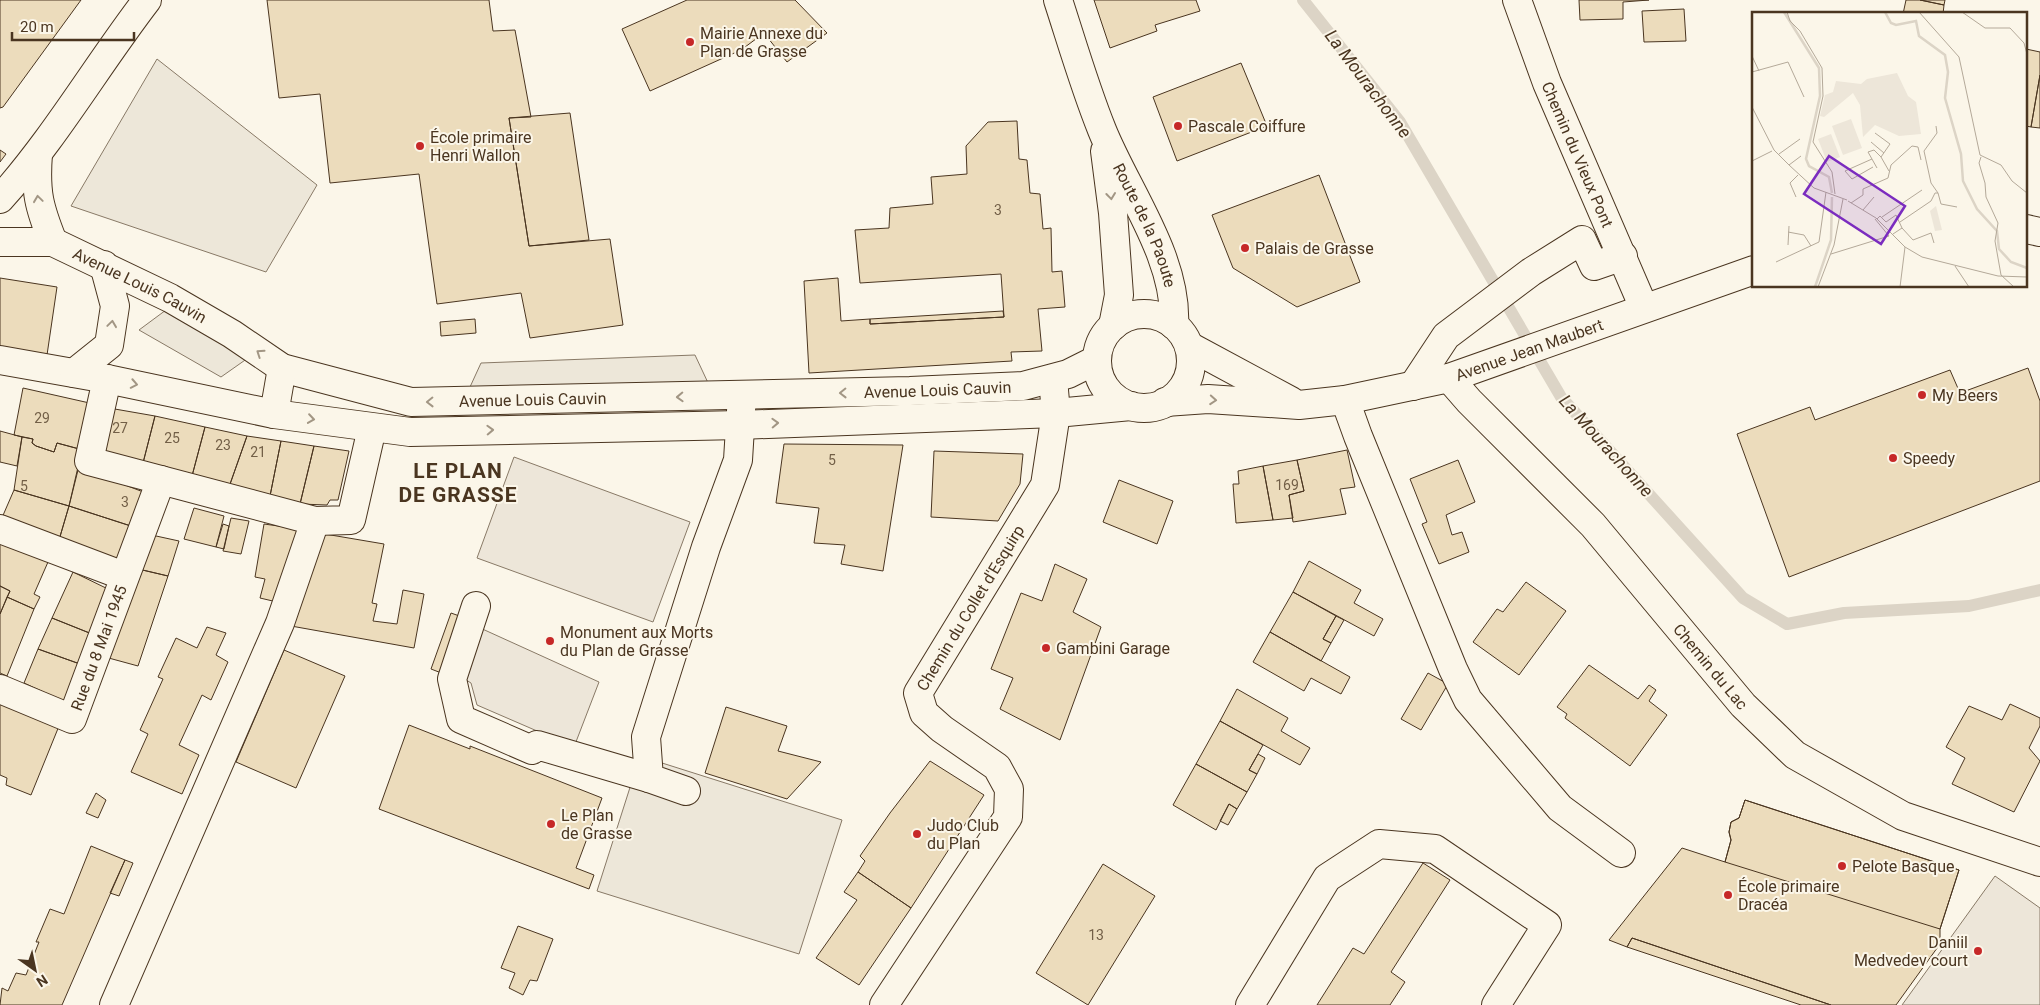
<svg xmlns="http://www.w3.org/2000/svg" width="2040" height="1005" font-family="Roboto,sans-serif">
<rect width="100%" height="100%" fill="#fbf6e9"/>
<!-- green -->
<path fill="#ede6d9" stroke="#887966" d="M 514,457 L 690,522 L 653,622 L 477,558 Z
M 478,627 L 599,682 L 574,747 L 477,705 L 471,683 L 458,675 Z
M 1995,876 L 2040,908 L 2040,1005 L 1902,1005 Z"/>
<!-- parking -->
<path fill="#ede7d9" stroke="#887966" d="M 157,59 L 317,185 L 266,272 L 71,206 Z
M 166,310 L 248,358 L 221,377 L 139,330 Z
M 695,355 L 717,402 L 459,411 L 481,363 Z
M 640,756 L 842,820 L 799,954 L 597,891 Z"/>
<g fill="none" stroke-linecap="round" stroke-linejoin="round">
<!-- stream -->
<path stroke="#dcd4c6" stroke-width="12" d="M 1303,0 L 1400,122 L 1561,397 L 1743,598 L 1787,624 L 1844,613 L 1969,606 L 2040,590"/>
</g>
<!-- building -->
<path fill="#ecdcbc" stroke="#4a3520" d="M 0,0 L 81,0 L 3,107 L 0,108 Z
M 267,0 L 489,0 L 493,31 L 515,30 L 531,117 L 509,118 L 529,246 L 610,239 L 623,325 L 530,338 L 521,293 L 437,304 L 419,174 L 330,183 L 320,94 L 279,98 Z
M 687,0 L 795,0 L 827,33 L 787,62 L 764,33 L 741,50 L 650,91 L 622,29 Z
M 1094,0 L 1196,0 L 1200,11 L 1155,25 L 1157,31 L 1110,48 Z
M 1579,0 L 1649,0 L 1623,2 L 1623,19 L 1580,20 Z
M 1906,0 L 1920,0 L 1944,5 L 1943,14 L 1903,14 Z
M 1920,0 L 1945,0 L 1944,5 Z
M 1684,9 L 1686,41 L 1644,42 L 1642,11 Z
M 2026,49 L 2040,52 L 2040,75 L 2031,127 L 2026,126 Z
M 1241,63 L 1267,126 L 1177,161 L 1153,97 Z
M 2040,75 L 2040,128 L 2031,127 Z
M 570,113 L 589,240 L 529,246 L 509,118 Z
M 1017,121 L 1019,159 L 1027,160 L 1030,193 L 1040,194 L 1043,229 L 1051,228 L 1052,272 L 1062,271 L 1065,307 L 1038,309 L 1042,351 L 1011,352 L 1012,361 L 809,373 L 804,281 L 838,278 L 841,321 L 870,319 L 870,324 L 1004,317 L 1001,274 L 860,283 L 855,230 L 889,228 L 890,208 L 933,204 L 931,177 L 967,174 L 966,146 L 988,122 Z
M 0,150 L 6,154 L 0,162 Z
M 1319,175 L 1360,282 L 1297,307 L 1233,268 L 1212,215 Z
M 0,278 L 57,287 L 47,355 L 0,348 Z
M 1003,311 L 1004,317 L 870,324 L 870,319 Z
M 475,319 L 476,333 L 441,336 L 440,322 Z
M 2028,368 L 2040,401 L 2040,481 L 1789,577 L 1737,434 L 1810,407 L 1815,420 L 1950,370 L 1960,393 Z
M 23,388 L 94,404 L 83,450 L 57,443 L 54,452 L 36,446 L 32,443 L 33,439 L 14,435 Z
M 109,408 L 155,416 L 143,463 L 101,450 Z
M 155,416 L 205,427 L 192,476 L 143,463 Z
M 205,427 L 247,436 L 229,487 L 192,476 Z
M 0,431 L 22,437 L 17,466 L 0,462 Z
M 247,436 L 281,441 L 270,496 L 229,487 Z
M 22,437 L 33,439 L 32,443 L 36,446 L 54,452 L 57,443 L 83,450 L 69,506 L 14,490 Z
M 281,441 L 314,446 L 300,504 L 270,496 Z
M 784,444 L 903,445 L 883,571 L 841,564 L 845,545 L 814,543 L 819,508 L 776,503 Z
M 314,446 L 349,451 L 338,500 L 330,500 L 327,505 L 300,504 Z
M 1347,450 L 1355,487 L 1340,489 L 1346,514 L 1293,522 L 1289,495 L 1304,491 L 1297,460 Z
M 934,451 L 1023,454 L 1020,484 L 998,521 L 931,517 Z
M 1297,460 L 1304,491 L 1289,495 L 1293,518 L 1273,520 L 1263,466 Z
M 1458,460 L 1475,502 L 1446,515 L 1452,535 L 1462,532 L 1469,552 L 1439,564 L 1422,524 L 1427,522 L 1410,479 Z
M 1263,466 L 1273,520 L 1236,523 L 1233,484 L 1239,484 L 1238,471 Z
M 78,467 L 146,493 L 134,527 L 69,506 Z
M 1119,480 L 1173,501 L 1157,544 L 1103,522 Z
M 14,490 L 69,506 L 59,540 L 1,520 Z
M 69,506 L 134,527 L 122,562 L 59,540 Z
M 194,508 L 224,516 L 216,547 L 184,539 Z
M 231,518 L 249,521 L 241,554 L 223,551 Z
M 223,524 L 229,526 L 224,549 L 216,547 Z
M 264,524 L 300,529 L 277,602 L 260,598 L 265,579 L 255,577 Z
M 319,533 L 384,544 L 372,603 L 377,604 L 373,621 L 397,624 L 403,590 L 424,594 L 414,648 L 291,626 Z
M 147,534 L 179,541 L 168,576 L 134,568 Z
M 0,541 L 48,562 L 34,594 L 40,597 L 34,609 L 7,597 L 10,591 L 0,586 Z
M 1309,561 L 1361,590 L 1354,603 L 1383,619 L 1374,636 L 1293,592 Z
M 1055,564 L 1087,579 L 1073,612 L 1101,627 L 1060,740 L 1000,709 L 1013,678 L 991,669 L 1021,593 L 1042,601 Z
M 134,568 L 168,576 L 138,666 L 105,657 Z
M 73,572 L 110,590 L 92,634 L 52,618 Z
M 1526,582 L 1566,611 L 1519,675 L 1473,642 L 1497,609 L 1503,612 Z
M 0,586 L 10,591 L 0,614 Z
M 1293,592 L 1336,616 L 1323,639 L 1331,643 L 1321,661 L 1270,632 Z
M 7,597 L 34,609 L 7,676 L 0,673 L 0,614 Z
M 451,613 L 465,618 L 444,674 L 431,669 Z
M 1336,616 L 1344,620 L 1331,643 L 1323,639 Z
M 52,618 L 92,634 L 80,664 L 38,649 Z
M 207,627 L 226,633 L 216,655 L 228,662 L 211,700 L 202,695 L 179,745 L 199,755 L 182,794 L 131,772 L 148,734 L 140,730 L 163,679 L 158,677 L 176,638 L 197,648 Z
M 1270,632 L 1350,677 L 1341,694 L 1311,678 L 1304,691 L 1253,662 Z
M 38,649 L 80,664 L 67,703 L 24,683 Z
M 284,650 L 345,676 L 296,788 L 236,762 Z
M 1589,665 L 1638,699 L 1649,685 L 1656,690 L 1649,701 L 1667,715 L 1630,766 L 1565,718 L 1567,714 L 1557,707 Z
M 1428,673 L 1448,684 L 1421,730 L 1401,719 Z
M 1237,689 L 1288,718 L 1281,731 L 1310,748 L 1300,765 L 1220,721 Z
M 0,701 L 59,726 L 31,795 L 6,785 L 7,778 L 0,775 Z
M 2010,704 L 2040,718 L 2040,726 L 2029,748 L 2040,761 L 2014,812 L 1952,784 L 1965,758 L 1946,747 L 1969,706 L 2002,720 Z
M 726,707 L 787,726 L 778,751 L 821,762 L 787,799 L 705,773 Z
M 1220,721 L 1263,745 L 1249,770 L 1257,774 L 1247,792 L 1196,764 Z
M 409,725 L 470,749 L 470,746 L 602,798 L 576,868 L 594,875 L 589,889 L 379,809 Z
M 1258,754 L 1265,758 L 1257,774 L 1249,770 Z
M 930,761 L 984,795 L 911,908 L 858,872 L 865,861 L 860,856 L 890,813 Z
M 1196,764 L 1247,792 L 1237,809 L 1229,804 L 1216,830 L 1173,805 Z
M 96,793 L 106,800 L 98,818 L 86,813 Z
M 1745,800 L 1959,870 L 1940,929 L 1940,944 L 1896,1005 L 1831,1005 L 1632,938 L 1627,947 L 1609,940 L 1682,848 L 1725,862 L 1731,840 L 1729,832 L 1731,822 L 1739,818 Z
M 1745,800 L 1959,870 L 1940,929 L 1725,862 L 1731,840 L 1729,832 L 1731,822 L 1739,818 Z
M 1229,804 L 1237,809 L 1228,825 L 1220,821 Z
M 91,846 L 125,860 L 62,1005 L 0,1005 L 2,988 L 8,991 L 16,973 L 26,975 L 39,942 L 36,942 L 50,909 L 64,914 Z
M 125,860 L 133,863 L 119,896 L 110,893 Z
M 1423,863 L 1450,880 L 1391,972 L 1405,982 L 1390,1005 L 1317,1005 L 1353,948 L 1364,954 Z
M 1103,864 L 1155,896 L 1088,1005 L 1036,973 Z
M 858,872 L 911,908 L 859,985 L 816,958 L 857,900 L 844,892 Z
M 518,926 L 553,939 L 537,981 L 530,980 L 523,995 L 509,988 L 515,973 L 501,968 Z
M 1632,938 L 1831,1005 L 1801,1005 L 1627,947 Z"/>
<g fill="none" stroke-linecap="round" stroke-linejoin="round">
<defs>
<g id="street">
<path id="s1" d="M 1517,0 L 1547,83 L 1644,308"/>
<path id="s2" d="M 1449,378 L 1469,401 L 1593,525 L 1743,705 L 1795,755 L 1903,816 L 2040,862"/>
<path d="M 107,379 L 89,461 L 315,521 L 351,520 L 372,428"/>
<path d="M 1413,386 L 1446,336 L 1531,272 L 1582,240 L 1594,266 L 1623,256"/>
<path d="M 1345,400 L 1358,436 L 1453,669 L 1468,700 L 1560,808 L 1621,853"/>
<path d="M 0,529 L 124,576"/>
<path d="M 476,606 L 452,679 L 461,719 L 532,750 L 537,745 L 649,778"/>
<path id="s3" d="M 0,689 L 72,719 L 161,480"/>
<path d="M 686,791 L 649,778 L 646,737 L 706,547 L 738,460 L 742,395"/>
<path d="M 114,1005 L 280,623 L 315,521"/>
<path id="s4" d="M 884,1005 L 1008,817 L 1009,789 L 997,767 L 942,729 L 924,713 L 918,693 L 1045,485 L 1056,413 L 1053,379"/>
<path d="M 1250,1005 L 1327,878 L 1379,844 L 1435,849 L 1547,925 L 1496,1005"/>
</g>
<g id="secondary">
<path d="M 38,154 C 35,192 39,207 53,242"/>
<path d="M 0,199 C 55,138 97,65 147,0"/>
<path id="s5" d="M 0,242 L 53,242 L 170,298 L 232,334 L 282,368 L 411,402 L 910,391 L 1023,386 L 1068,374 L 1096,360"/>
<circle cx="1144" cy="361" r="47"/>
<path d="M 0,360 L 107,379 L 274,414 L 410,432 L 740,425 L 1056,413 L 1131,406"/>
<path d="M 74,373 L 109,345 L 115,306 L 104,265"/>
<path d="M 274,414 L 282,368"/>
</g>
<g id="primary">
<path id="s6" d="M 1058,0 C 1072,43 1085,88 1102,130 C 1126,190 1178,258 1174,325"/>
<path d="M 1105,151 L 1113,213 L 1119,295 L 1113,326"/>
<path d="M 2026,229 L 2040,232"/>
<path d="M 1189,346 L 1291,401"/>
<path id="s7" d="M 1165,402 L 1208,399 L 1299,405 L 1345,400 L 1449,378 L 1754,270"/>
</g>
</defs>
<!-- street casing -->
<use href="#street" stroke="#4a3520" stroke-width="30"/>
<!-- secondary casing -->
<use href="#secondary" stroke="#4a3520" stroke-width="30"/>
<!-- primary casing -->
<use href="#primary" stroke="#4a3520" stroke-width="30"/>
<!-- street -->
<use href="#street" stroke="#fbf6e9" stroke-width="28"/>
<!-- secondary -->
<use href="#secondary" stroke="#fbf6e9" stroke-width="28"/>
<!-- primary -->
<use href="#primary" stroke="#fbf6e9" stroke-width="28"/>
</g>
<!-- one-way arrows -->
<defs><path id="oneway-chevron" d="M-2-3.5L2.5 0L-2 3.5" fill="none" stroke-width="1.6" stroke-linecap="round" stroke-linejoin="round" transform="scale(1.25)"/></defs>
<g stroke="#a29684">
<use href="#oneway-chevron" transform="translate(1111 196) rotate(83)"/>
<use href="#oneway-chevron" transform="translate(38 199) rotate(-98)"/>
<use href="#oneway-chevron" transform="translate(112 324) rotate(-82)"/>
<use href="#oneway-chevron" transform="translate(260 353) rotate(-146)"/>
<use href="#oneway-chevron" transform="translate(134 384) rotate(11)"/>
<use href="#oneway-chevron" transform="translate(843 393) rotate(179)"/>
<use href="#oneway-chevron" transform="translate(680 397) rotate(178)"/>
<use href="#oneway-chevron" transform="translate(1213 400) rotate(4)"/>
<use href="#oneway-chevron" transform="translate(430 402) rotate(179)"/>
<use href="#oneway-chevron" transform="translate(311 419) rotate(8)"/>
<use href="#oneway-chevron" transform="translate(775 423) rotate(-2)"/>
<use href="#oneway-chevron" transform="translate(490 430) rotate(-2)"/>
</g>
<!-- markers -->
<g fill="#c62828" stroke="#fbf6e9" stroke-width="2">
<circle cx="690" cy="42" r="5"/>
<circle cx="1178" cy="126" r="5"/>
<circle cx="420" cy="146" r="5"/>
<circle cx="1245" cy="248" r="5"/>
<circle cx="1922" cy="395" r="5"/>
<circle cx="1893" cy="458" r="5"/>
<circle cx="550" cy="641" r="5"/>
<circle cx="1046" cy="648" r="5"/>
<circle cx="551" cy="824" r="5"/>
<circle cx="917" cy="834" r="5"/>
<circle cx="1842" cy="866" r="5"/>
<circle cx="1728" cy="895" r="5"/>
<circle cx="1978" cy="951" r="5"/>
</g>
<g text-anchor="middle" stroke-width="4" stroke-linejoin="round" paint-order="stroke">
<!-- number labels -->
<g font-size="14" fill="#725f47">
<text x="998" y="215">3</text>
<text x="42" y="423">29</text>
<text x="120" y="433">27</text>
<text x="172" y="443">25</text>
<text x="223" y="450">23</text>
<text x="258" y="457">21</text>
<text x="832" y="465">5</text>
<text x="1287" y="490">169</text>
<text x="24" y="491">5</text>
<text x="125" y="507">3</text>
<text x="1096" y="940">13</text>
</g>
<!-- poi labels -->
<g font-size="16" fill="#4a3520" stroke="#fbf6e9" text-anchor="start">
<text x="700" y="39">Mairie Annexe du<tspan x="700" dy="18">Plan de Grasse</tspan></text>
<text x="1188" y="132">Pascale Coiffure</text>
<text x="430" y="143">École primaire<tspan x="430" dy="18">Henri Wallon</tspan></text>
<text x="1255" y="254">Palais de Grasse</text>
<text x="1932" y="401">My Beers</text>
<text x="1903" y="464">Speedy</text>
<text x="560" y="638">Monument aux Morts<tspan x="560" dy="18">du Plan de Grasse</tspan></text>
<text x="1056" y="654">Gambini Garage</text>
<text x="561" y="821">Le Plan<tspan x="561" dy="18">de Grasse</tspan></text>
<text x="927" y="831">Judo Club<tspan x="927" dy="18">du Plan</tspan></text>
<text x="1852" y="872">Pelote Basque</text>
<text x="1738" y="892">École primaire<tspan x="1738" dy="18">Dracéa</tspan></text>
<text x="1968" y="948" text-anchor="end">Daniil<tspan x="1968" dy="18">Medvedev court</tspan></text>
</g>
<!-- street labels -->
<g font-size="16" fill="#4a3520" stroke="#fbf6e9">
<text dy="6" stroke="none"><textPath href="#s1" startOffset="166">Chemin du Vieux Pont</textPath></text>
<text dy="6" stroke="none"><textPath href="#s6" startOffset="242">Route de la Paoute</textPath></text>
<text dy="6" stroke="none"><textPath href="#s5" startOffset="150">Avenue Louis Cauvin</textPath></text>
<text dy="6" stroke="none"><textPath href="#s7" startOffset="372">Avenue Jean Maubert</textPath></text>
<text dy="6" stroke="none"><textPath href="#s5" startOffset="975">Avenue Louis Cauvin</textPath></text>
<text dy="6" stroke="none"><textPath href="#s5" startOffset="570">Avenue Louis Cauvin</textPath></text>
<text dy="6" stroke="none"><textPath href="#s4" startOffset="490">Chemin du Collet d'Esquirp</textPath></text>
<text dy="6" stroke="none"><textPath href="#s3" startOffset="154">Rue du 8 Mai 1945</textPath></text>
<text dy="6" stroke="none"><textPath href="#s2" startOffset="390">Chemin du Lac</textPath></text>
</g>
<!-- water labels -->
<g font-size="18" font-style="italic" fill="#4a3520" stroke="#fbf6e9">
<text transform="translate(1368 84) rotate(53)" y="6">La Mourachonne</text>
<text transform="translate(1606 446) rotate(48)" y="6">La Mourachonne</text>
</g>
<!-- district labels -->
<g font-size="21" font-weight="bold" letter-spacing="1" fill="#4a3520" stroke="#fbf6e9">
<text x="458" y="478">LE PLAN<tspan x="458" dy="24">DE GRASSE</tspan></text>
</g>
</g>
<!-- overview -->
<g transform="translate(1752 12)">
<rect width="275" height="275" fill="#fbf6e9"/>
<path d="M 145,61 L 156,84 L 164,90 L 169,122 L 147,124 L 123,113 L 111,125 L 108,93 L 101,81 L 72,105 L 68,104 L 73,83 L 81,80 L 84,69 L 109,72 L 115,67 ZM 99,107 L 110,136 L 91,143 L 80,114 ZM 79,122 L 88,145 L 75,150 L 66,127 ZM 184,194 L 190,218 L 183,219 L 178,199 Z" fill="#ede6d9"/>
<path fill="none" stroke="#dcd4c6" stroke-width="2.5" d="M 32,0 L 67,56 L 68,84 L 54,147 L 57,154 L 77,165 L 80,181M 133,0 L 139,11 L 144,13 L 164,9 L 167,24 L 193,43 L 196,60 L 193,86 L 209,142 L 211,169 L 225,197 L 245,219 L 247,237 L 259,250 L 275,256M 63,275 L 79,228 L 80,185"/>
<path fill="none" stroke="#b4a999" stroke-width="1" d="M 35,0 L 38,9 L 48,19 L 70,56 L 71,84 L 61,130 L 80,160 L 83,182M 167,0 L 207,45 L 228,143 L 249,153 L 260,169 L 275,181M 210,0 L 233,16 L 258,16 L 272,31 L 275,42M 0,44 L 7,59M 0,60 L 36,50 L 52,85M 0,95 L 22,138 L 37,153 L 62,176 L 95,188M 184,114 L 185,121 L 172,139 L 179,171 L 186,181M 123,121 L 138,132 L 129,145 L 122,138 L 116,140 L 125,156M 119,130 L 132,141M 27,142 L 48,127M 129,145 L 137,159M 229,145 L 227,151 L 233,171 L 234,185 L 246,211 L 243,229 L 249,263M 120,147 L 93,159 L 100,167 L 121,155M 0,149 L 20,139M 37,153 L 49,144M 44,185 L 38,171 L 46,163M 96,189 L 124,206 L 153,235 L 170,245 L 246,264 L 275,265M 99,191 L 111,183 L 111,177 L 136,166 L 139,153 L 160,134 L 166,135 L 169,148M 111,198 L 122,185M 130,205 L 170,178M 123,207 L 137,224M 125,207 L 128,204 L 134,210 L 144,203 L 150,216 L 141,222M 148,210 L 179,189 L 183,181 L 186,181 L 189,192 L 205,195M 150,216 L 161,228 L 179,221 L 182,231M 36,220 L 52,223 L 59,234M 36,233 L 37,214M 79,242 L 137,224M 24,250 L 67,230 L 74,180M 203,254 L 217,275M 249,263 L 262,275M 66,275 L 82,233 L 91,187M 148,275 L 153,235"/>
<path fill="#7b2cbf" fill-opacity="0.15" stroke="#7b2cbf" stroke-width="2.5" d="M 77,144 L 153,194 L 129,232 L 52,182 Z"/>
<rect width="275" height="275" fill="none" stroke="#4a3520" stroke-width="2.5"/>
</g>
<!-- north arrow -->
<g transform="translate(35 970) rotate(147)" stroke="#fbf6e9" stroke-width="4" paint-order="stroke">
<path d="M0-4L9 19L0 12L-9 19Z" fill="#4a3520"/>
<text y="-8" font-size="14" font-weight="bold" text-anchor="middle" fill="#4a3520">N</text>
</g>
<!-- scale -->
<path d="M12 32v8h122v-8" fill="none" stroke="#4a3520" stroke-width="2.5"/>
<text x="20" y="32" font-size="15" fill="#4a3520" stroke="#fbf6e9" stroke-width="4" paint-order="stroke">20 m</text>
</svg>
